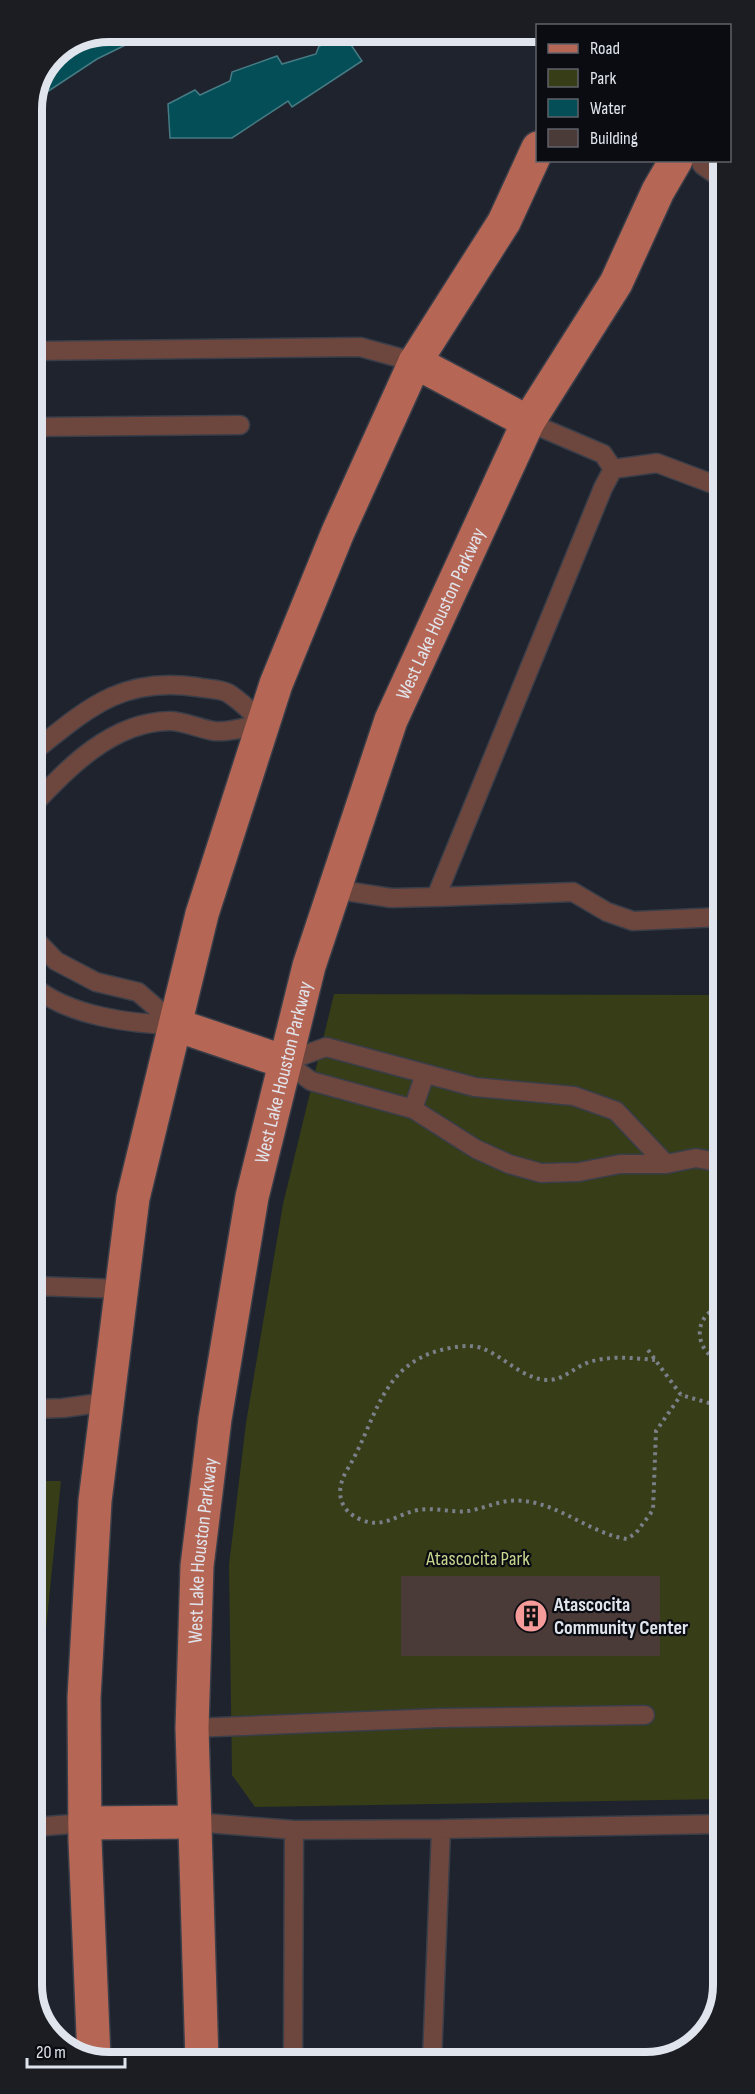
<svg xmlns="http://www.w3.org/2000/svg" width="755" height="2094" font-family="'Sofia Sans Condensed',sans-serif">
<rect width="100%" height="100%" fill="#1e232e"/>
<!-- green -->
<path fill="#363d17" d="M 334,994 L 722,995 L 723,1799 L 255,1807 L 232,1775 L 229,1565 L 246,1423 L 283,1204 Z
M 34,1481 L 61,1481 L 34,1747 Z"/>
<!-- water -->
<path fill="#044e58" stroke="#467b84" stroke-width="1.5" d="M 109,32 L 152,32 L 97,59 L 44,94 L 36,95 L 54,54 Z
M 347,39 L 362,61 L 292,107 L 288,101 L 232,138 L 170,138 L 168,104 L 195,90 L 200,95 L 230,81 L 232,72 L 277,56 L 282,64 L 316,54 L 319,46 Z"/>
<!-- building -->
<path fill="#4b3b38" d="M 401,1576 L 660,1576 L 660,1656 L 401,1656 Z"/>
<g fill="none" stroke-linecap="round" stroke-linejoin="round">
<defs>
<path id="service" d="M 32,351 L 360,347 L 415,362
M 32,427 L 240,425
M 613,469 L 657,463 L 721,487
M 33,752 C 88,708 122,676 197,687 C 206,689 221,689 228,693 C 241,701 252,713 264,723
M 33,805 C 69,767 112,722 169,721 C 185,721 199,729 214,731 C 229,733 249,726 264,723
M 333,889 L 391,898 L 436,897 L 603,488 L 613,469 L 603,454 L 528,422
M 436,897 L 573,892 L 607,912 L 633,921 L 722,917
M 33,937 L 56,961 L 96,982 L 138,992 L 176,1025
M 33,986 C 68,1016 131,1024 176,1025
M 285,1062 L 311,1081 L 413,1109 L 476,1149 L 509,1164 L 541,1173 L 579,1172 L 620,1164 L 666,1164 L 696,1158 L 722,1163
M 285,1062 L 326,1047 L 475,1087 L 574,1096 L 616,1111 L 666,1164
M 413,1109 L 425,1074
M 33,1286 L 123,1289
M 33,1409 L 63,1408 L 107,1402
M 192,1728 L 440,1718 L 645,1715
M 193,1822 L 294,1830 L 441,1829 L 432,2061
M 34,1827 L 85,1823
M 441,1829 L 723,1824
M 293,2061 L 294,1830"/>
<path id="minor" d="M 708,160 L 721,169"/>
<g id="primary">
<path d="M 415,362 L 528,422"/>
<path d="M 176,1025 L 285,1062"/>
<path d="M 85,1823 L 193,1822"/>
<path d="M 94,2059 L 85,1840 L 84,1698 L 95,1501 L 133,1198 L 202,914 L 276,684 L 338,532 L 415,362 L 504,222 L 538,148"/>
<path id="s1" d="M 202,2062 L 192,1728 L 197,1566 L 215,1419 L 252,1197 L 309,966 L 391,720 L 528,422 L 616,283 L 658,191 L 676,160"/>
</g>
</defs>
<!-- service casing -->
<use href="#service" stroke="#393e49" stroke-width="21"/>
<!-- minor casing -->
<use href="#minor" stroke="#393e49" stroke-width="36"/>
<!-- primary casing -->
<use href="#primary" stroke="#393e49" stroke-width="36"/>
<!-- path -->
<path stroke="#7a7f88" stroke-width="4" stroke-dasharray="3 4.5" stroke-linecap="butt" d="M 723,1305 C 691,1315 693,1352 723,1363
M 648,1350 L 681,1395 L 723,1407
M 655,1360 C 634,1358 607,1355 587,1363 C 573,1368 563,1381 546,1380 C 521,1378 504,1356 481,1348 C 469,1344 453,1347 441,1350 C 379,1366 376,1423 347,1470 C 335,1490 338,1511 362,1520 C 384,1529 397,1514 418,1510 C 434,1507 452,1513 468,1511 C 481,1509 494,1503 508,1501 C 552,1496 586,1533 627,1539 L 636,1533 L 653,1510 L 656,1431 L 681,1395
M 719,1406 L 723,1374"/>
<!-- service -->
<use href="#service" stroke="#6d463d" stroke-width="18"/>
<!-- minor -->
<use href="#minor" stroke="#6d463d" stroke-width="33"/>
<!-- primary -->
<use href="#primary" stroke="#b66654" stroke-width="33"/>
</g>
<!-- icons -->
<defs>
<symbol id="building-disc" viewBox="-11 -11 22 22"><circle r="9.5" fill="#f59b9a" stroke="#0a0c11"/><path d="M-4-6H4V6H1V3H-1V6H-4ZM-2.5-4.3h1.7v1.8h-1.7ZM.8-4.3h1.7v1.8H.8ZM-2.5-1h1.7V.8h-1.7ZM.8-1h1.7V.8H.8Z" fill="#111"/></symbol>
</defs>
<g fill-rule="evenodd">
<use href="#building-disc" x="512" y="1597" width="38" height="38"/>
</g>
<g text-anchor="middle" stroke-width="4.5" stroke-linejoin="round" paint-order="stroke">
<!-- street labels -->
<g font-size="20" fill="#e0e4ec" stroke="#0a0c11">
<text dy="7" stroke="none"><textPath href="#s1" startOffset="1484">West Lake Houston Parkway</textPath></text>
<text dy="7" stroke="none"><textPath href="#s1" startOffset="998">West Lake Houston Parkway</textPath></text>
<text dy="7" stroke="none"><textPath href="#s1" startOffset="512">West Lake Houston Parkway</textPath></text>
</g>
<!-- park labels -->
<g font-size="20" fill="#c6d68e" stroke="#0a0c11">
<text x="478" y="1565">Atascocita Park</text>
</g>
<!-- poi labels -->
<g font-size="20" font-weight="bold" fill="#e0e4ec" stroke="#0a0c11" text-anchor="start">
<text x="554" y="1611">Atascocita<tspan x="554" dy="23">Community Center</tspan></text>
</g>
</g>
<!-- crop -->
<path d="M0 0H755V2094H0ZM109 42H646A67 67 0 0 1 713 109V1985A67 67 0 0 1 646 2052H109A67 67 0 0 1 42 1985V109A67 67 0 0 1 109 42Z" fill="#1b1d23" fill-rule="evenodd"/>
<path fill="none" stroke="#e0e4ec" stroke-width="8" d="M109 42H646A67 67 0 0 1 713 109V1985A67 67 0 0 1 646 2052H109A67 67 0 0 1 42 1985V109A67 67 0 0 1 109 42Z"/>
<!-- legend -->
<rect x="536" y="24" width="195" height="138" fill="#0a0c11" stroke="#606269" stroke-width="1.5"/>
<rect x="548" y="44" width="30" height="9" fill="#b66654" stroke="#606269" stroke-width="1.5"/>
<text x="590" y="54" font-size="18" fill="#e0e4ec">Road</text>
<rect x="548" y="69" width="30" height="18" fill="#363d17" stroke="#606269" stroke-width="1.5"/>
<text x="590" y="84" font-size="18" fill="#e0e4ec">Park</text>
<rect x="548" y="99" width="30" height="18" fill="#044e58" stroke="#606269" stroke-width="1.5"/>
<text x="590" y="114" font-size="18" fill="#e0e4ec">Water</text>
<rect x="548" y="129" width="30" height="18" fill="#4b3b38" stroke="#606269" stroke-width="1.5"/>
<text x="590" y="144" font-size="18" fill="#e0e4ec">Building</text>
<!-- scale -->
<path d="M27 2058v9h98v-9" fill="none" stroke="#e0e4ec" stroke-width="3"/>
<text x="36" y="2058" font-size="18" fill="#e0e4ec" stroke="#0a0c11" stroke-width="4.5" paint-order="stroke">20 m</text>
</svg>
